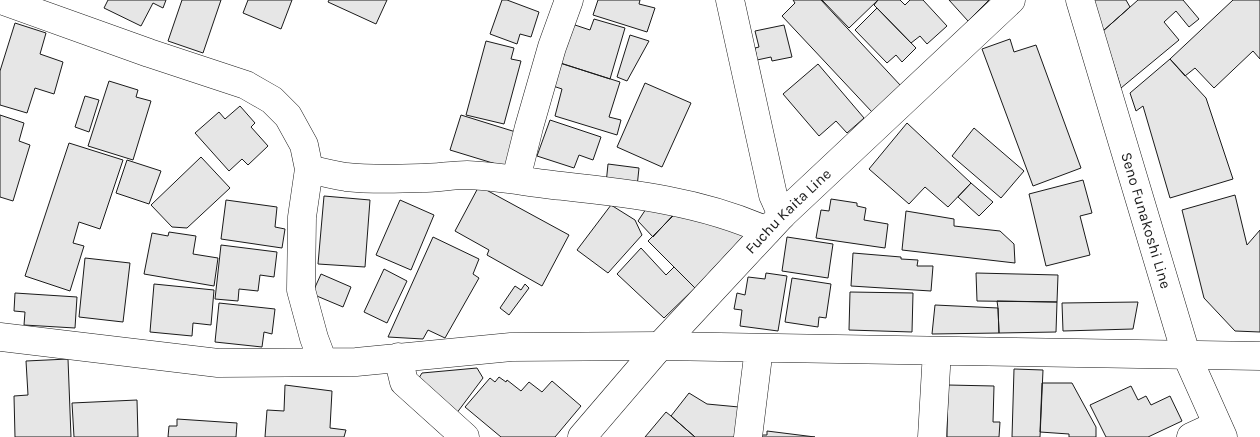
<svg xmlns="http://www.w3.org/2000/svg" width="1260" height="437" font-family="Karla,sans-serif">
<rect width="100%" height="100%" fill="#fff"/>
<!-- building -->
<path fill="#e6e6e6" stroke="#1a1a1a" d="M 108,0 L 166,0 L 163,8 L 153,3 L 141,26 L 104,8 Z
M 182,0 L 221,0 L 203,53 L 168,41 Z
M 248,0 L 292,0 L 281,29 L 243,13 Z
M 329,0 L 387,0 L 376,24 L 328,2 Z
M 502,0 L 507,0 L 539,12 L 531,37 L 520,34 L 517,44 L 490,34 Z
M 598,0 L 640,0 L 639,4 L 655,8 L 647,32 L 593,15 Z
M 793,0 L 821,0 L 901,86 L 872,112 L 782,16 L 795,3 Z
M 822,0 L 878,0 L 849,28 Z
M 878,0 L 900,0 L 905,5 L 910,0 L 923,0 L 947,26 L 927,44 L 920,36 L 911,43 L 874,5 Z
M 949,0 L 989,0 L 968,21 Z
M 1094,0 L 1126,0 L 1130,7 L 1103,31 Z
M 1138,0 L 1183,0 L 1199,19 L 1189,27 L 1176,11 L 1164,22 L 1179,40 L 1121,88 L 1103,31 Z
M 1233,0 L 1260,0 L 1260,59 L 1253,51 L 1214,88 L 1195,68 L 1185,76 L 1170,59 Z
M 877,8 L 916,48 L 902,62 L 896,55 L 887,63 L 855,30 Z
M 594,19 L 625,28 L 610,79 L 557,62 L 569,23 L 590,30 Z
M 15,23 L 46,33 L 40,54 L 63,62 L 54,94 L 35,88 L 27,113 L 0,105 L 0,71 Z
M 784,25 L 792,57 L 772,61 L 771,57 L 757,60 L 755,48 L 759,47 L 755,31 Z
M 630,35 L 649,41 L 627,81 L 617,77 Z
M 1010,39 L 1014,52 L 1036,45 L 1081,168 L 1033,186 L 982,49 Z
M 486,41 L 514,48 L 511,59 L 521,61 L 504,124 L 466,115 Z
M 1170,59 L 1206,98 L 1233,179 L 1170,198 L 1143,106 L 1136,111 L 1130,93 Z
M 557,62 L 620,82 L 609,117 L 621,120 L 617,135 L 555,116 L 562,89 L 550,85 Z
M 818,64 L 864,118 L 847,133 L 836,121 L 819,136 L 783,94 Z
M 109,81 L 138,90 L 136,97 L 151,101 L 133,160 L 88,146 Z
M 645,83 L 691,103 L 662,167 L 617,147 Z
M 85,96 L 99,100 L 89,132 L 75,127 Z
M 240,106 L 255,123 L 251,127 L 268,146 L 248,165 L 242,159 L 229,171 L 195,133 L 219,112 L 225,119 Z
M 0,115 L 24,123 L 19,141 L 30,145 L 13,201 L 0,197 Z
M 461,115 L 519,133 L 509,168 L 450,150 Z
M 550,120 L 601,137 L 593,160 L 579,155 L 574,168 L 537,156 Z
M 907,123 L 971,183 L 948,207 L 925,187 L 909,204 L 869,169 Z
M 974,128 L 1024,171 L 1001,198 L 952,156 Z
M 69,143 L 123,160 L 100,229 L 79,222 L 73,243 L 84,246 L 70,291 L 25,276 Z
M 201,157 L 230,188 L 187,228 L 172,227 L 151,205 Z
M 127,160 L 161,171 L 149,204 L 116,193 Z
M 608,164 L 639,168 L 637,187 L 606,184 Z
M 1083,180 L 1092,213 L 1080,216 L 1090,255 L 1046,266 L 1029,194 Z
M 971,183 L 993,202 L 979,216 L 958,197 Z
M 479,186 L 569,235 L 542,286 L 487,255 L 489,250 L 455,231 Z
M 1235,195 L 1247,245 L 1260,230 L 1260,332 L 1235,331 L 1204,298 L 1182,210 Z
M 324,196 L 370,200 L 365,267 L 318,264 Z
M 831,199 L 857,203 L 857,206 L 866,208 L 864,220 L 888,224 L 885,248 L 816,238 L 821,210 L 829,211 Z
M 226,200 L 277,207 L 275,227 L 285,229 L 282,248 L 221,239 Z
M 400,200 L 434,215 L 411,270 L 376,255 Z
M 611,205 L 635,220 L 642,235 L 608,273 L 577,250 Z
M 648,206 L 673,215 L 653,237 L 638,221 Z
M 906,211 L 954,219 L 954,226 L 1000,231 L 1014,244 L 1015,263 L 902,250 Z
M 676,213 L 747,232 L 695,288 L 648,241 Z
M 169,232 L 196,236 L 193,254 L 218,258 L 214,286 L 144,274 L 152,233 L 168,236 Z
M 433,237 L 479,259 L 473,274 L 479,278 L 445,338 L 428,330 L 423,339 L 388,337 Z
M 787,237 L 833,244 L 828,278 L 782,271 Z
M 221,245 L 277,252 L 274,277 L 260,275 L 258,291 L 239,289 L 238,301 L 215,299 Z
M 641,248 L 666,275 L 674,267 L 695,288 L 664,318 L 617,274 Z
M 853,253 L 901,257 L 901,259 L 918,260 L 917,266 L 933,266 L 931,291 L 851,286 Z
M 85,258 L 130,263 L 123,322 L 79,317 Z
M 384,269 L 407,281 L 387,323 L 364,312 Z
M 766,273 L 787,276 L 778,331 L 740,326 L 742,310 L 734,309 L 737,293 L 745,295 L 748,277 L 765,279 Z
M 976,273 L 1058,275 L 1057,302 L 977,301 Z
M 321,274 L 351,287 L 343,307 L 312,294 Z
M 792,278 L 831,284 L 826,318 L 819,317 L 818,327 L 785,322 Z
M 154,284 L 214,290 L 211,325 L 193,323 L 192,336 L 150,332 Z
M 525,284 L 529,288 L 509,315 L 500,308 L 515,286 L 521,290 Z
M 850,292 L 913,293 L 912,332 L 849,330 Z
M 15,293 L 77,297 L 75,328 L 24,325 L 25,312 L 14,311 Z
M 997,301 L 1057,302 L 1056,332 L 999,333 L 998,308 Z
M 1138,302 L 1133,329 L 1063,331 L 1062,303 Z
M 219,303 L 275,309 L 272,334 L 264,332 L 262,347 L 215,342 Z
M 935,305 L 998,308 L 999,333 L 932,334 Z
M 68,359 L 71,437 L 15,437 L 14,396 L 28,395 L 26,361 Z
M 477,368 L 483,378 L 456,414 L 417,381 L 422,373 Z
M 1014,369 L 1043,370 L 1040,437 L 1012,437 Z
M 499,377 L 506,382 L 507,380 L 521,391 L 529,382 L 542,392 L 552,381 L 581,406 L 555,437 L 501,437 L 465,407 L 490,378 L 495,382 Z
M 1042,383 L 1072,383 L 1096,427 L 1096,437 L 1069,437 L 1069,434 L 1040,432 Z
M 285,385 L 332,391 L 330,428 L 346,430 L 344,437 L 265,437 L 267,410 L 284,411 Z
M 948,385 L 994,386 L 993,422 L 1000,422 L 999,437 L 947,437 Z
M 1131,386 L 1138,400 L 1146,396 L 1151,405 L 1170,396 L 1182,421 L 1148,437 L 1106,437 L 1090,405 Z
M 689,393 L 707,404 L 739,407 L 735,437 L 695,437 L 671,416 Z
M 137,400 L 138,437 L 74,437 L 72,403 Z
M 666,412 L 671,416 L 695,437 L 645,437 Z
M 177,419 L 237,423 L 236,437 L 168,437 L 169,426 L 177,426 Z
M 767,431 L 815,437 L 762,437 L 762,435 L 767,435 Z"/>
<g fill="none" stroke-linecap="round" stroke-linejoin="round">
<defs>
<path id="street" d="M 1,0 L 149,53 L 246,85 L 272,100 L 288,116 L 304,145 L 309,169 C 321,172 333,175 346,177 C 371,180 397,179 422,178 C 437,178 452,175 467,175 C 496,176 525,182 553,185 C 626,193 699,200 767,231
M 730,0 L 773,195 L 782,215
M 309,169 L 302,217 L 301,290 L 314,338 L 323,362
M 516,179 L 529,127 L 552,47 L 569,0
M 0,337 L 218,363 L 356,362 L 511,347 L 660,346 L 1260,356
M 398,357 L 404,382 L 465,437
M 748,437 L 759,348
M 932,437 L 937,351
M 1191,437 L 1217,425"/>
<g id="secondary">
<path id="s1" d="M 1080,0 L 1186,354 L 1223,437"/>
<path id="s2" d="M 582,437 L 660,346 L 782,215 L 1011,0"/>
</g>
</defs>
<!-- street casing -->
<use href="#street" stroke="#1a1a1a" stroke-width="29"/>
<!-- secondary casing -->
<use href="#secondary" stroke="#1a1a1a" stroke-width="29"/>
<!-- street -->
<use href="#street" stroke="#fff" stroke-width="28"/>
<!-- secondary -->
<use href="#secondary" stroke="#fff" stroke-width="28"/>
</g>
<g text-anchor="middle" stroke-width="4" stroke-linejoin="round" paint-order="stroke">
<!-- street labels -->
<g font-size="15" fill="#1a1a1a" stroke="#fff">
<text dy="5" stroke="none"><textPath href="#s2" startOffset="306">Fuchu Kaita Line</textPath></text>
<text dy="5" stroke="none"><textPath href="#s1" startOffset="230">Seno Funakoshi Line</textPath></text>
</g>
</g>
</svg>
